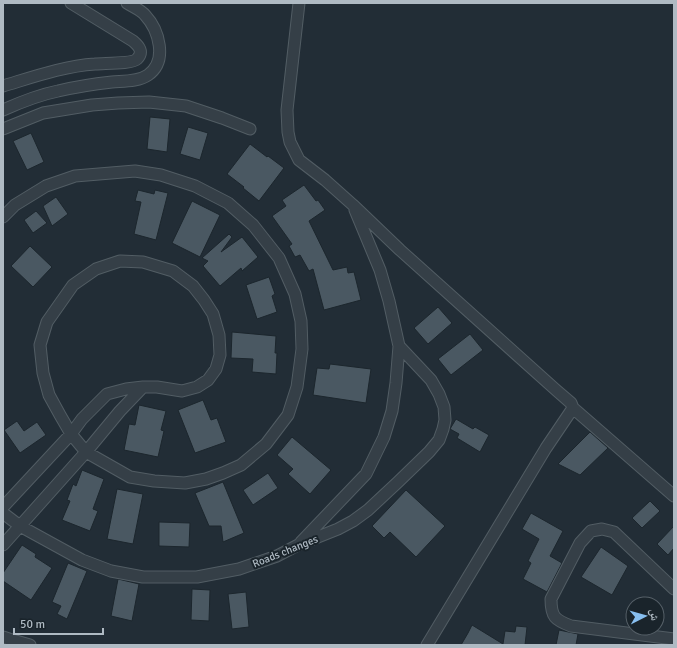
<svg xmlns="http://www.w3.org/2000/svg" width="677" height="648" font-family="Signika,'Noto Naskh Arabic',sans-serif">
<rect width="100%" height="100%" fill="#222d36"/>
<!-- building -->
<path fill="#4a5862" stroke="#1c262d" d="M 150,117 L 170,119 L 167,152 L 147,149 Z
M 188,127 L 208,133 L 200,160 L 180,154 Z
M 31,133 L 44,162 L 27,170 L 13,141 Z
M 250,144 L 267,157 L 268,156 L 284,168 L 259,201 L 243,188 L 244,187 L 227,174 Z
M 304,185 L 316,201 L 318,200 L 325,210 L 309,221 L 333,270 L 347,267 L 348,273 L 354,272 L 361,300 L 324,310 L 313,269 L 309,271 L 300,255 L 295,257 L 289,246 L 292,244 L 272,216 L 286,206 L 282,200 Z
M 138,190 L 154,194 L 155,190 L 168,193 L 156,240 L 134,234 L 141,202 L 135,201 Z
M 56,197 L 68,214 L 52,226 L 43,206 Z
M 192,201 L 220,215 L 200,257 L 172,243 Z
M 36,211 L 47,223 L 33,233 L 24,220 Z
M 229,234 L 232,237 L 221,252 L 242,237 L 258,257 L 242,271 L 241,268 L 220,286 L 203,266 L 208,261 L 202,258 Z
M 30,246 L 52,267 L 33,287 L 11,266 Z
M 269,277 L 275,294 L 272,296 L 277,312 L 257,319 L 246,285 Z
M 438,307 L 452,323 L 428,344 L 414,328 Z
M 232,332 L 276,336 L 275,353 L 277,353 L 276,374 L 252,372 L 253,359 L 231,358 Z
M 470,334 L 483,350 L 451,375 L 438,359 Z
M 330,364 L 371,369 L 366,403 L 313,395 L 317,368 L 329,369 Z
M 203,400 L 211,420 L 217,418 L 226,442 L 195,453 L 178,410 Z
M 139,405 L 166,411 L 161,430 L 164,431 L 158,457 L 124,450 L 129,424 L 135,425 Z
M 456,419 L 473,429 L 475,427 L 489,435 L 480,452 L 457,438 L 459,434 L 450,429 Z
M 17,421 L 24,431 L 37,422 L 46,435 L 20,453 L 4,430 Z
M 590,432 L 608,448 L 580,475 L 558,464 Z
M 292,437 L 331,470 L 310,494 L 288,474 L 293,469 L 277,455 Z
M 82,470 L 104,479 L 93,509 L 98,511 L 90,531 L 62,520 L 70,501 L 67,500 L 73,484 L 76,486 Z
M 268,473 L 278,488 L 253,505 L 243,490 Z
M 223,482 L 244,533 L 223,542 L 221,526 L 209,526 L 195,493 Z
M 117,489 L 143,494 L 133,544 L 107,539 Z
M 406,490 L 445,526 L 416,557 L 390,532 L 384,538 L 372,526 Z
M 650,501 L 660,511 L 642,528 L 632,518 Z
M 531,513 L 563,531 L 550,556 L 562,563 L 547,592 L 523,579 L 531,563 L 528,561 L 539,539 L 522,529 Z
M 159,522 L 190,523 L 189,547 L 159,546 Z
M 674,526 L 674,548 L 668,555 L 657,544 Z
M 22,545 L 36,554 L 35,557 L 52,568 L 31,600 L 3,581 L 3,573 Z
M 601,547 L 628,566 L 612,595 L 581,577 Z
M 68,563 L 87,571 L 67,619 L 57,614 L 61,606 L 52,602 Z
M 118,579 L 139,584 L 132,621 L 111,616 Z
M 192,589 L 210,590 L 209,621 L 191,620 Z
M 246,592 L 249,627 L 232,629 L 228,594 Z
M 472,625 L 503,644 L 505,631 L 515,632 L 516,626 L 527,627 L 525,645 L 461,645 L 468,633 Z
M 559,630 L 578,634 L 576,645 L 556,645 Z"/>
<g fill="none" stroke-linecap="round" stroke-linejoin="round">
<defs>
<path id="street" d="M 299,3 L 287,110 L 288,132 L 290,142 L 299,160 L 325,180 L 353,205 L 400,250 L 556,390 L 571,403 L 573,408 L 674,496
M 3,86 C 33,77 64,66 95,64 C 103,63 132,64 137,59 C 144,52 139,46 133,41 L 71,3
M 3,110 C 21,102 38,95 58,91 C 75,87 94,84 112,82 C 123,81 138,82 148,75 C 168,61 159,30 145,15 C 141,10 133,7 127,3
M 3,129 L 43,113 L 92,105 L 118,103 L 149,102 L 186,106 L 222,118 L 250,129
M 3,217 L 15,205 L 46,186 L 75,176 L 135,171 L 161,175 L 195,186 L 228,203 L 253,225 L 279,258 L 295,294 L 301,321 L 302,349 L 297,387 L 288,415 L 266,444 L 241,465 L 223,473 L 206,479 L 185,483 L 154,481 L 130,477 L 86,452 L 71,434 L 60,415 L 49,395 L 43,373 L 40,345 L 47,322 L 73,285 L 96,269 L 120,261 L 143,262 L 173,271 L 193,286 L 204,300 L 213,314 L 219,335 L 220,355 L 216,369 L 208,380 L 197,387 L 182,391 L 157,387 L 143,387 L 126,389 L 107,394 L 82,419 L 71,434 L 3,507
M 3,513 L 20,526 L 82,560 L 111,571 L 143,577 L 197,577 L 239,569 L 277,556 L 298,545 L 338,529 L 353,521 L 368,510 L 398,482 L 429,452 L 439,440 L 443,429 L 445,420 L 444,407 L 439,394 L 431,380 L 399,346
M 301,542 L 366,474 L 384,437 L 392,411 L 396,383 L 399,346 L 389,301 L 380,270 L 355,210
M 3,545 L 86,452 L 120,411 L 143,387
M 674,589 L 614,532 L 602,529 L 591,531 L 580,543 L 551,599 C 551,617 555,620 571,626 L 674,639
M 3,637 L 9,639 L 30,645
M 427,645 L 546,448 L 573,408"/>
</defs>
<!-- street casing -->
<use href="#street" stroke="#525d64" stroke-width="13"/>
<!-- street -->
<use href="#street" stroke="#353f47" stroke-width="11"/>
</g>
<g text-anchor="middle" stroke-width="4" stroke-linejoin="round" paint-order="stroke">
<!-- street labels -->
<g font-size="11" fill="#afbac3" stroke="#1a242b">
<text transform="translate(285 551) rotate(-22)" y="4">Roads changes</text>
</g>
</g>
<!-- border -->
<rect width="677" height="648" fill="none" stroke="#afbac3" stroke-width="8"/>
<!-- north arrow -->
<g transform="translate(645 616) rotate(84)"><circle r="19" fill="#1a242b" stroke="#566068"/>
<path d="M0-3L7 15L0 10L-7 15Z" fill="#88bff0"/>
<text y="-6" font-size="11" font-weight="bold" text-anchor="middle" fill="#afbac3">ش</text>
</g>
<!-- scale -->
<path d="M14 628v6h89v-6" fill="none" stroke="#afbac3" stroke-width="2"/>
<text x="20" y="628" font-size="12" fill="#afbac3" stroke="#1a242b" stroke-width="3" paint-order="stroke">50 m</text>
</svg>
